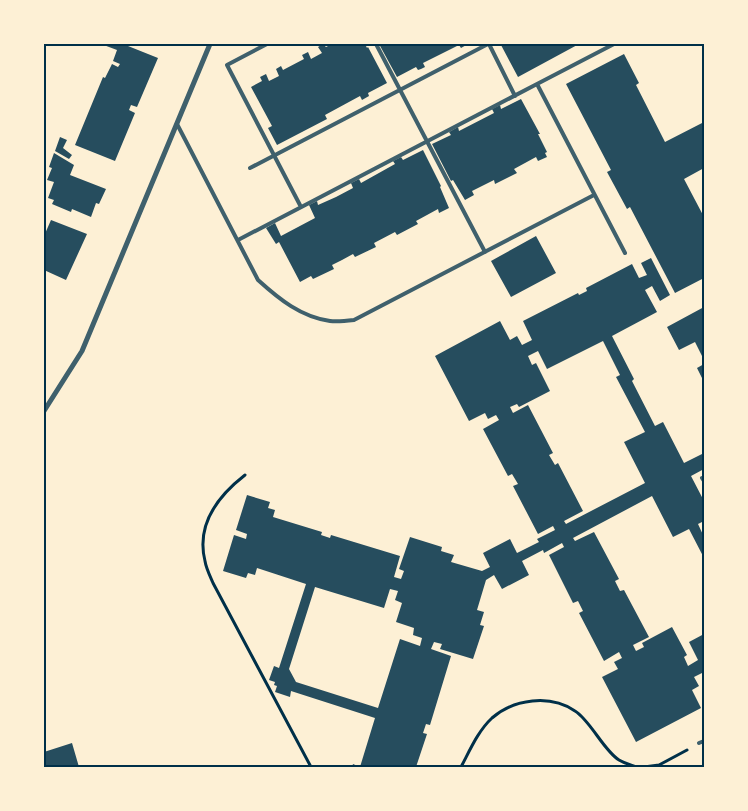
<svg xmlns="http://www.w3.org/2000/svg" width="748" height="811" font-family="Quicksand,sans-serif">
<rect width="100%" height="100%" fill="#fdf0d5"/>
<!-- building -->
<path fill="#264d5e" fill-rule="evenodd" d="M 101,44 L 123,44 L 158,58 L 137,107 L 131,105 L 129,110 L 135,113 L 115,161 L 75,145 L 103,77 L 105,78 L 112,64 L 118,67 L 120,64 L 113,61 L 117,50 Z
M 323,44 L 326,47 L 332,44 L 365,44 L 367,48 L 368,47 L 387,83 L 368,93 L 369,96 L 362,100 L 360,96 L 325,115 L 327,119 L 277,145 L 268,128 L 272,126 L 251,87 L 262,81 L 260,77 L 266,74 L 269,81 L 279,76 L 276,69 L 281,66 L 283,70 L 304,59 L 302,55 L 308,52 L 311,59 L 322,53 L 318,47 Z
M 379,44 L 468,44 L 461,48 L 459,45 L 423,63 L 425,67 L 421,69 L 418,70 L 416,67 L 397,77 Z
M 503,44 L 579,44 L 518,77 L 501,45 Z
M 624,54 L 639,83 L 636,85 L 665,142 L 704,122 L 704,168 L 684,179 L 704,217 L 704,278 L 675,293 L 630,207 L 627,209 L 607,172 L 611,170 L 566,84 Z
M 521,99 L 540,134 L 538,134 L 547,152 L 545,153 L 547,157 L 538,161 L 536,157 L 514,169 L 517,173 L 495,184 L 494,180 L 472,191 L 474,195 L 465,200 L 453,180 L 451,181 L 432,144 L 451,135 L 449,132 L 458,127 L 459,131 L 494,113 L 492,109 L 500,105 L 501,109 Z
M 60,137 L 67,140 L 63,148 L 72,155 L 69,159 L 55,151 Z
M 423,150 L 441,186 L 440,187 L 449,208 L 439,213 L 438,209 L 416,221 L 418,224 L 397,235 L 395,232 L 374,243 L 376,247 L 355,257 L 353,254 L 342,260 L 332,265 L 334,269 L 313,279 L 311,276 L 300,282 L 279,242 L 276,244 L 266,228 L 275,223 L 281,236 L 315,218 L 309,205 L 317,201 L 318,205 L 336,197 L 353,188 L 351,183 L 359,179 L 361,183 L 395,164 L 393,161 L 401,157 L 403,160 Z
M 54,153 L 74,165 L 70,175 L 106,189 L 99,204 L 96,203 L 91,217 L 72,209 L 71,212 L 52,204 L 54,200 L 48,198 L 54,182 L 47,180 L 52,168 L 49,167 Z
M 51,220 L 87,234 L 66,280 L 44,270 L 44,236 Z
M 536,236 L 556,273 L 511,297 L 491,261 Z
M 651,258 L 670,295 L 660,301 L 652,286 L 645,290 L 657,312 L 612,336 L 634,379 L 632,381 L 655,426 L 663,422 L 684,463 L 704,453 L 704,469 L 691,476 L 704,501 L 704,521 L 698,524 L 704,537 L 704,558 L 689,529 L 673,537 L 652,496 L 573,538 L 575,541 L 594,532 L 619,579 L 615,581 L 620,591 L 624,590 L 649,637 L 633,645 L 636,651 L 644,647 L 642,643 L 672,627 L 687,655 L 684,657 L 688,666 L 698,660 L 689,642 L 704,634 L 704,672 L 694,677 L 699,686 L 692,690 L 701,708 L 636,742 L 602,677 L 618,669 L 614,662 L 622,658 L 619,652 L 604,661 L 579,613 L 583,611 L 578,601 L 573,603 L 549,555 L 564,547 L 562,543 L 544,553 L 543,550 L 522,561 L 529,575 L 502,589 L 494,575 L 486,580 L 477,610 L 484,612 L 480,625 L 484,626 L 473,659 L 440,649 L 442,644 L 434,642 L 431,649 L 451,656 L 430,725 L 426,724 L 423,733 L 427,734 L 416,767 L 352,767 L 353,764 L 360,767 L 375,718 L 291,691 L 290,697 L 275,692 L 277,686 L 274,685 L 275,682 L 269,680 L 274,666 L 279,668 L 306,584 L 257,568 L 255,575 L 248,573 L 246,578 L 223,571 L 234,535 L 246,539 L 247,534 L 236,530 L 247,495 L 270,502 L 268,508 L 275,510 L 273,517 L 322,532 L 321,535 L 330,538 L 331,535 L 400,556 L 394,577 L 401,579 L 404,571 L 399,569 L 410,537 L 442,547 L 441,551 L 454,555 L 451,562 L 482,571 L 490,567 L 483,553 L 510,539 L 517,553 L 539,542 L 537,539 L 555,530 L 553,526 L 538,534 L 513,486 L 518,484 L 512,474 L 508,476 L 483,429 L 499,420 L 496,415 L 488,419 L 485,413 L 469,421 L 435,356 L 500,321 L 510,340 L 517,336 L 522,345 L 532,340 L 523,321 L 578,293 L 579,295 L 587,291 L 586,288 L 632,264 L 639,278 L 647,275 L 641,263 ZM 603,341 L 620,375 L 616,377 L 645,432 L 624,442 L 645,483 L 566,524 L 564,521 L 583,511 L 558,463 L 555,465 L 549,455 L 553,453 L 528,405 L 513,413 L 510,407 L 517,404 L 519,407 L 550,391 L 536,363 L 532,365 L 528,356 L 538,351 L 547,369 ZM 315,587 L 384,608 L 390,589 L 398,591 L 395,600 L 402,603 L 396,622 L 414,628 L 413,635 L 422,638 L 420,646 L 400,639 L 378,708 L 296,682 L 289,669 Z
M 704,307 L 704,360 L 695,342 L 679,350 L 667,327 Z
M 704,364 L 704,382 L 697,368 Z
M 72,743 L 79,767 L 44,767 L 44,752 Z"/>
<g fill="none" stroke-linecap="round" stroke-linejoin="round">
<!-- path -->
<path stroke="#003049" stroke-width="3" d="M 245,475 C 218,496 196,525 205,561 C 206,568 210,576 213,583 L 311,767
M 461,767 C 470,750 478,731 492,718 C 514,699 550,694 575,711 C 590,720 604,751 619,760 C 624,763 631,765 636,767
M 644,767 L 659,765 L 687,750"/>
<!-- service -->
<path stroke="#3f606c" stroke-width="4" d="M 267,44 L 227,65 L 301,207
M 376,44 L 485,252
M 489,44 L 515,96
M 614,44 L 537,84 L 625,253
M 177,124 L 258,280 C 279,299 301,317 330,321 C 337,322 346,321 354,320 L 594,195
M 250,168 L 488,44
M 238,240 L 537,84
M 702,478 L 704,481
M 699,743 L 704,741"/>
<!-- minor -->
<path stroke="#3f606c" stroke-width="5" d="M 44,411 L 82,351 L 210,44"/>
</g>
<!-- border -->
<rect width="748" height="811" fill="none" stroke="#fdf0d5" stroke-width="90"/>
<rect x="45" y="45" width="658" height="721" fill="none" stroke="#003049" stroke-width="2"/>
</svg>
